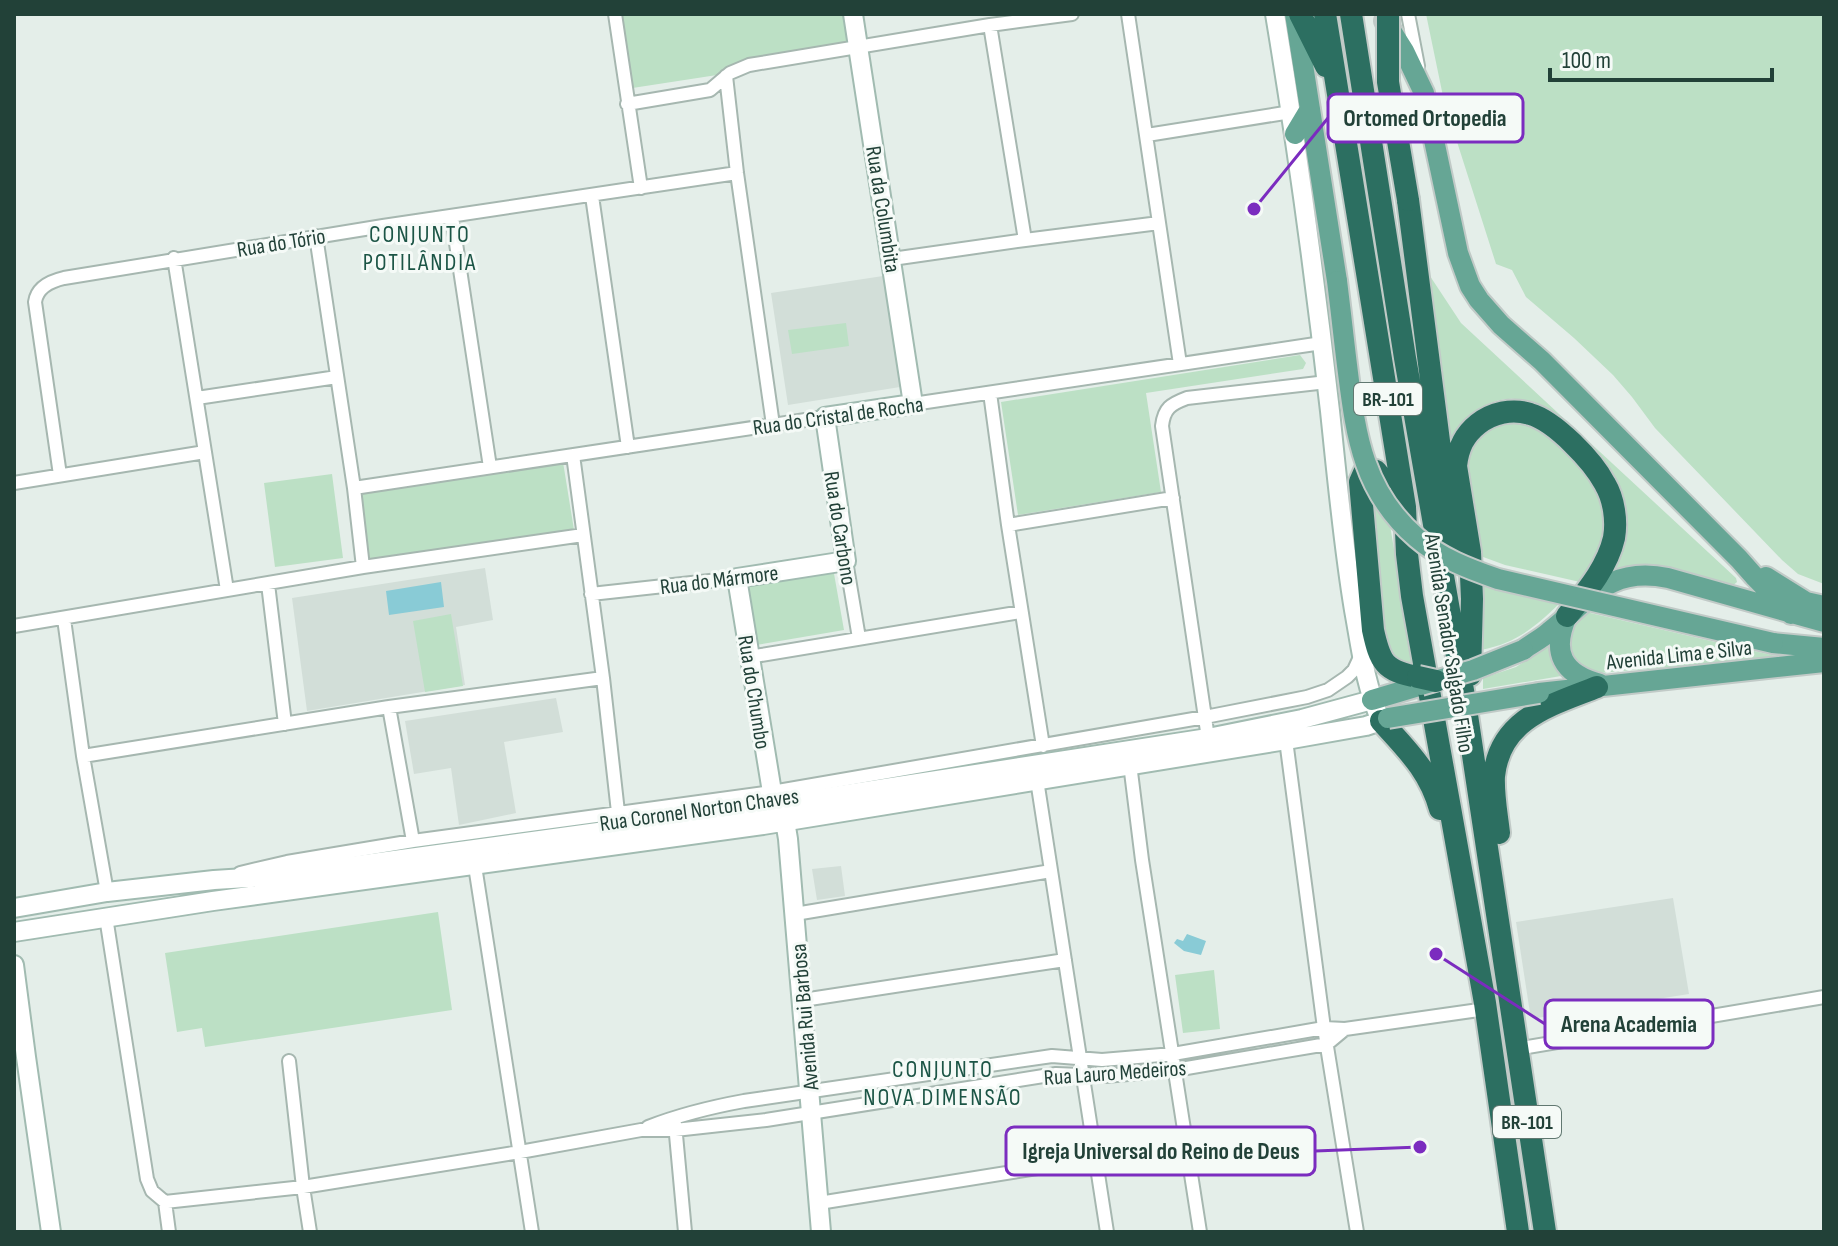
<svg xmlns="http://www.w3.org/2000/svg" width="1838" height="1246" font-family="'Sofia Sans Condensed',sans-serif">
<rect width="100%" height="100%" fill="#e4eee9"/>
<!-- built -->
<path fill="#d2ded8" d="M 883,276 L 900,387 L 788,405 L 771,293 Z
M 485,568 L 493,620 L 456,627 L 465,685 L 307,711 L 292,598 Z
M 556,698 L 563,732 L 504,742 L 516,813 L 459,825 L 451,768 L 414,774 L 405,721 Z
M 841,866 L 845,896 L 817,900 L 812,869 Z
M 1673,898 L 1689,994 L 1537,1018 L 1530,1013 L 1516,922 Z"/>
<!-- green -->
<path fill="#bce0c5" d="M 620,14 L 847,14 L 852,43 L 740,61 L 717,75 L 626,89 Z
M 1426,14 L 1824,14 L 1824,584 L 1798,574 L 1782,560 L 1655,428 L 1632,397 L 1613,375 L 1574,338 L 1526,297 L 1512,270 L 1496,264 L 1444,101 Z
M 1428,273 L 1461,323 L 1736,578 L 1737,582 L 1730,588 L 1608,576 L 1624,537 L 1626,509 L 1618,487 L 1536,405 C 1510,391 1481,402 1462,424 C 1458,429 1453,434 1452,440 C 1450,448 1451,457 1450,466 Z
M 846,323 L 849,346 L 792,354 L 788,330 Z
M 1300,355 L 1306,363 L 1303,369 L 1146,393 L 1161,492 L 1018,515 L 1001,402 Z
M 1505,421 L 1531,422 L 1572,453 L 1601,495 L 1606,533 L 1600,552 L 1586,579 L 1580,582 L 1505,565 L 1475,554 C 1469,522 1456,484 1466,452 C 1471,437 1491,427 1505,421 Z
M 563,462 L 574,530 L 368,559 L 359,492 Z
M 332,474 L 343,558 L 275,567 L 264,483 Z
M 1364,486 L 1390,525 L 1413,665 L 1406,667 L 1384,652 Z
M 833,568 L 844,630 L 756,645 L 745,583 Z
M 1475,582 L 1559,604 C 1534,628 1516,643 1481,650 Z
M 1586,612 L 1780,657 L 1589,674 L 1568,656 L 1567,629 Z
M 451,614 L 463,686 L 425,692 L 413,621 Z
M 1553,643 L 1567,675 L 1483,689 L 1483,678 L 1516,667 Z
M 438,912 L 452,1010 L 205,1047 L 202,1028 L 177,1032 L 165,953 Z
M 1214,970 L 1220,1029 L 1183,1033 L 1175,975 Z"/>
<!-- water -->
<path fill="#89cbd6" d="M 441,582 L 444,607 L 389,615 L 386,591 Z
M 1187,934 L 1206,941 L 1201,955 L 1184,951 L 1174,943 L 1177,939 L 1183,941 Z"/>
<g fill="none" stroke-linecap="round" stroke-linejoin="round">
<defs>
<path id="street" d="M 615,14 L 641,188
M 1128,14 L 1180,364
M 1408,14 L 1418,66
M 990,25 L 1025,240
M 726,76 L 737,173 L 773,425
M 627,104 L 710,90 L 730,73 L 749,65 L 990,25 L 1072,14
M 1147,135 L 1291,112
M 592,196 L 628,447
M 452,217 L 490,467
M 316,236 L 354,488 L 363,567
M 174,258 L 227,590
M 892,259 L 1025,240 L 1159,223
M 990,393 L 1008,525 L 1043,746
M 197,398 L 337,377
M 913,404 L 1322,343
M 573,455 L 603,678 L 619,821
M 60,475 L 35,302 C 37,287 51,281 64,278 L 383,226 L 737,173
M 14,483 L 205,452
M 354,488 L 825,417
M 1008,525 L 1173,498
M 846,561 L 859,638
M 268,584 L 285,724
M 591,594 L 737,578
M 64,619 L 83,756 L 107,892
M 14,626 L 363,567 L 583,535
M 749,657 L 1021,612
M 389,707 L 413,841
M 1208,738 L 1162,426 C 1164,408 1171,404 1187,398 L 1327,382
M 1286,740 L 1324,1028 L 1357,1232
M 83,756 L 389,707 L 603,678
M 1130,764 L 1142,860 L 1200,1232
M 1037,780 L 1107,1232
M 475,866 L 532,1232
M 240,873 L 287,862 L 413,841 L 772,792 L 1205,717 L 1307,697 L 1328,690 L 1347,677 L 1354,670 L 1361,655
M 795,914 L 1051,871
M 106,917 L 147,1179 L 152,1191 L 165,1202 L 169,1232
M 803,1000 L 1065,960
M 1516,1049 L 1824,997
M 289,1061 L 303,1187 L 310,1232
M 675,1124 L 685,1232
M 648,1127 C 679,1115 711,1107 744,1101 L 1052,1056 L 1102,1060 L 1173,1054 L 1324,1028 L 1345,1029 L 1486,1009
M 165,1202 L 303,1187 L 520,1152 L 641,1130 L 675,1130 L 766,1120 L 1056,1074 L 1105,1076 L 1175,1070 L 1327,1044 L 1345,1029
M 819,1203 L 1094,1159"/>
<path id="secondary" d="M 14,908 L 107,892 L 214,880 L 278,876 L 620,829 L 1208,738 L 1302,719 L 1372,700
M 14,932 L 213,901 L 763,825 L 1286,740 L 1366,726 L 1381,721 C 1365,685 1361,648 1354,610 C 1343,544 1337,477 1330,411 C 1315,278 1297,146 1275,14
M 14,965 L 26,1057 L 51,1232
M 821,1232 L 788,839 L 785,821 L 772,792 L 737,578 L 846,561 L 825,417 L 913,404 L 853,14"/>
<path id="primary" d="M 1295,14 L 1337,281
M 1385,21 L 1404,51 L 1424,93 L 1458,253 L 1470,286 L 1479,300 L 1501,325 L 1542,361 L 1739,559 L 1754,576 L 1791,614
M 1295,134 L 1310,109
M 1766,577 L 1806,602 L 1824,606
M 1567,616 C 1551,652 1562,674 1600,684
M 1773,643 L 1824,648
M 1523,650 C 1531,644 1541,639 1549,632 C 1590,600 1608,566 1668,578 L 1824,622
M 1539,693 L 1824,662
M 1372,700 L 1419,686"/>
<path id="highway" d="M 1300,14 L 1326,66
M 1325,14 L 1405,507 L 1407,554 L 1412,596 L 1485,1003 L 1518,1232
M 1351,14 L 1405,358 L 1465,702 L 1545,1232
M 1408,200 L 1453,550
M 1383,480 L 1376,471 L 1372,470 L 1364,473 L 1360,482 L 1373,630 C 1380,662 1384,671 1418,677
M 1470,675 L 1472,599 L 1470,552 L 1456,466 C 1458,448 1464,435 1478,424 C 1492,413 1512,408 1530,414 C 1555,421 1593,461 1605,484 C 1614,499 1617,521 1614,538 C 1607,568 1586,592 1567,616
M 1381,721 C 1407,750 1429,770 1440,809
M 1499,833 C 1497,815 1493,795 1494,776 C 1500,718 1552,705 1597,687"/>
</defs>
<!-- street casing -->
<use href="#street" stroke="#a6b7b0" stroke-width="16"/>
<!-- secondary casing -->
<use href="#secondary" stroke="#a1bbb1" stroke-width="22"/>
<!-- primary casing -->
<use href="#primary" stroke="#c1cac7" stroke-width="24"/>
<!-- highway casing -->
<use href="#highway" stroke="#c1cac7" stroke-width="26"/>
<!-- street -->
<use href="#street" stroke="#fff" stroke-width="12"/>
<!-- secondary -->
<use href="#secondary" stroke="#fff" stroke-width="18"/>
<!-- primary -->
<use href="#primary" stroke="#66a695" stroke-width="20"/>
<!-- highway -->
<use href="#highway" stroke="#2c6f61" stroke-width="22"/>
<defs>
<path id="primary-bridge" d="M 1337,281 C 1341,312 1344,342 1348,373 C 1356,437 1364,493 1417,538 C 1440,558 1469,569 1498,579 L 1773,643
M 1421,685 L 1473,670 L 1523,650
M 1388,718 L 1539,693"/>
<path id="highway-bridge" d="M 1388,14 L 1388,82 L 1408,200
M 1418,677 L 1436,681"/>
</defs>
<!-- primary-bridge casing -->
<use href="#primary-bridge" stroke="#c1cac7" stroke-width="24" stroke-linecap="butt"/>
<!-- highway-bridge casing -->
<use href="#highway-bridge" stroke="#c1cac7" stroke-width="26" stroke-linecap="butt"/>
<!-- primary-bridge -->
<use href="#primary-bridge" stroke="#66a695" stroke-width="20"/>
<!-- highway-bridge -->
<use href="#highway-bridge" stroke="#2c6f61" stroke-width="22"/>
</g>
<g text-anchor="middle" stroke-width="6" stroke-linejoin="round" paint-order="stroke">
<!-- shield labels -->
<g fill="#f5faf7" stroke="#617871" stroke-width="2">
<rect x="1354" y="383" width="68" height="32" rx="6"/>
<rect x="1493" y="1106" width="68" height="32" rx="6"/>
</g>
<g font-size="20" font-weight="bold" fill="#224138">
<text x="1388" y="406">BR-101</text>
<text x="1527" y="1129">BR-101</text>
</g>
<!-- street labels -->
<g font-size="22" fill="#224138" stroke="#f5faf7">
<text transform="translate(884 209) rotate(81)" y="8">Rua da Columbita</text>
<text transform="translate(281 242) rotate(-9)" y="8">Rua do Tório</text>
<text transform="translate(838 415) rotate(-8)" y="8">Rua do Cristal de Rocha</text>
<text transform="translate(841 528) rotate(81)" y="8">Rua do Carbono</text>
<text transform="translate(719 579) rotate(-7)" y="8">Rua do Mármore</text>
<text transform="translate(1450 643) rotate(81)" y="8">Avenida Senador Salgado Filho</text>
<text transform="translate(1679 654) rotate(-6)" y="8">Avenida Lima e Silva</text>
<text transform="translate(755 692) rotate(81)" y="8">Rua do Chumbo</text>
<text transform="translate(699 809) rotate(-8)" y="8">Rua Coronel Norton Chaves</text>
<text transform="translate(804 1017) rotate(-95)" y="8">Avenida Rui Barbosa</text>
<text transform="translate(1115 1072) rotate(-4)" y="8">Rua Lauro Medeiros</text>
</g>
<!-- neighbourhood labels -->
<g font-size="24" letter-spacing="2" fill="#1c5546" stroke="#f5faf7">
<text x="420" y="242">CONJUNTO<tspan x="420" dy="28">POTILÂNDIA</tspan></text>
<text x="943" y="1077">CONJUNTO<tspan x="943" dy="28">NOVA DIMENSÃO</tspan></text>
</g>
</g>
<!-- callouts -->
<path fill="none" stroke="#7b2cbf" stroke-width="3" d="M1254 209L1328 118M1436 954L1545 1024M1420 1147L1315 1151"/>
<g fill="#7b2cbf" stroke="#f5faf7" stroke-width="3">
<circle cx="1254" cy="209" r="8"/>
<circle cx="1436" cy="954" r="8"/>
<circle cx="1420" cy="1147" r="8"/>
</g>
<g fill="#f5faf7" stroke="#7b2cbf" stroke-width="3">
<rect x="1328" y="94" width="195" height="48" rx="8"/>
<rect x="1545" y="1000" width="168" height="48" rx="8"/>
<rect x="1006" y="1127" width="309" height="48" rx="8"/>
</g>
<g font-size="24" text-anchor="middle" font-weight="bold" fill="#224138">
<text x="1425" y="126">Ortomed Ortopedia</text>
<text x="1629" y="1032">Arena Academia</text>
<text x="1161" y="1159">Igreja Universal do Reino de Deus</text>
</g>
<!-- border -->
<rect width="1838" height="1246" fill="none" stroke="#224138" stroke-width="32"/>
<!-- scale -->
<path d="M1550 68v12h222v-12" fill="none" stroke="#224138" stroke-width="4"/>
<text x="1562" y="68" font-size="24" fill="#224138" stroke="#f5faf7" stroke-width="6" paint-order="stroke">100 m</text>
</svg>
